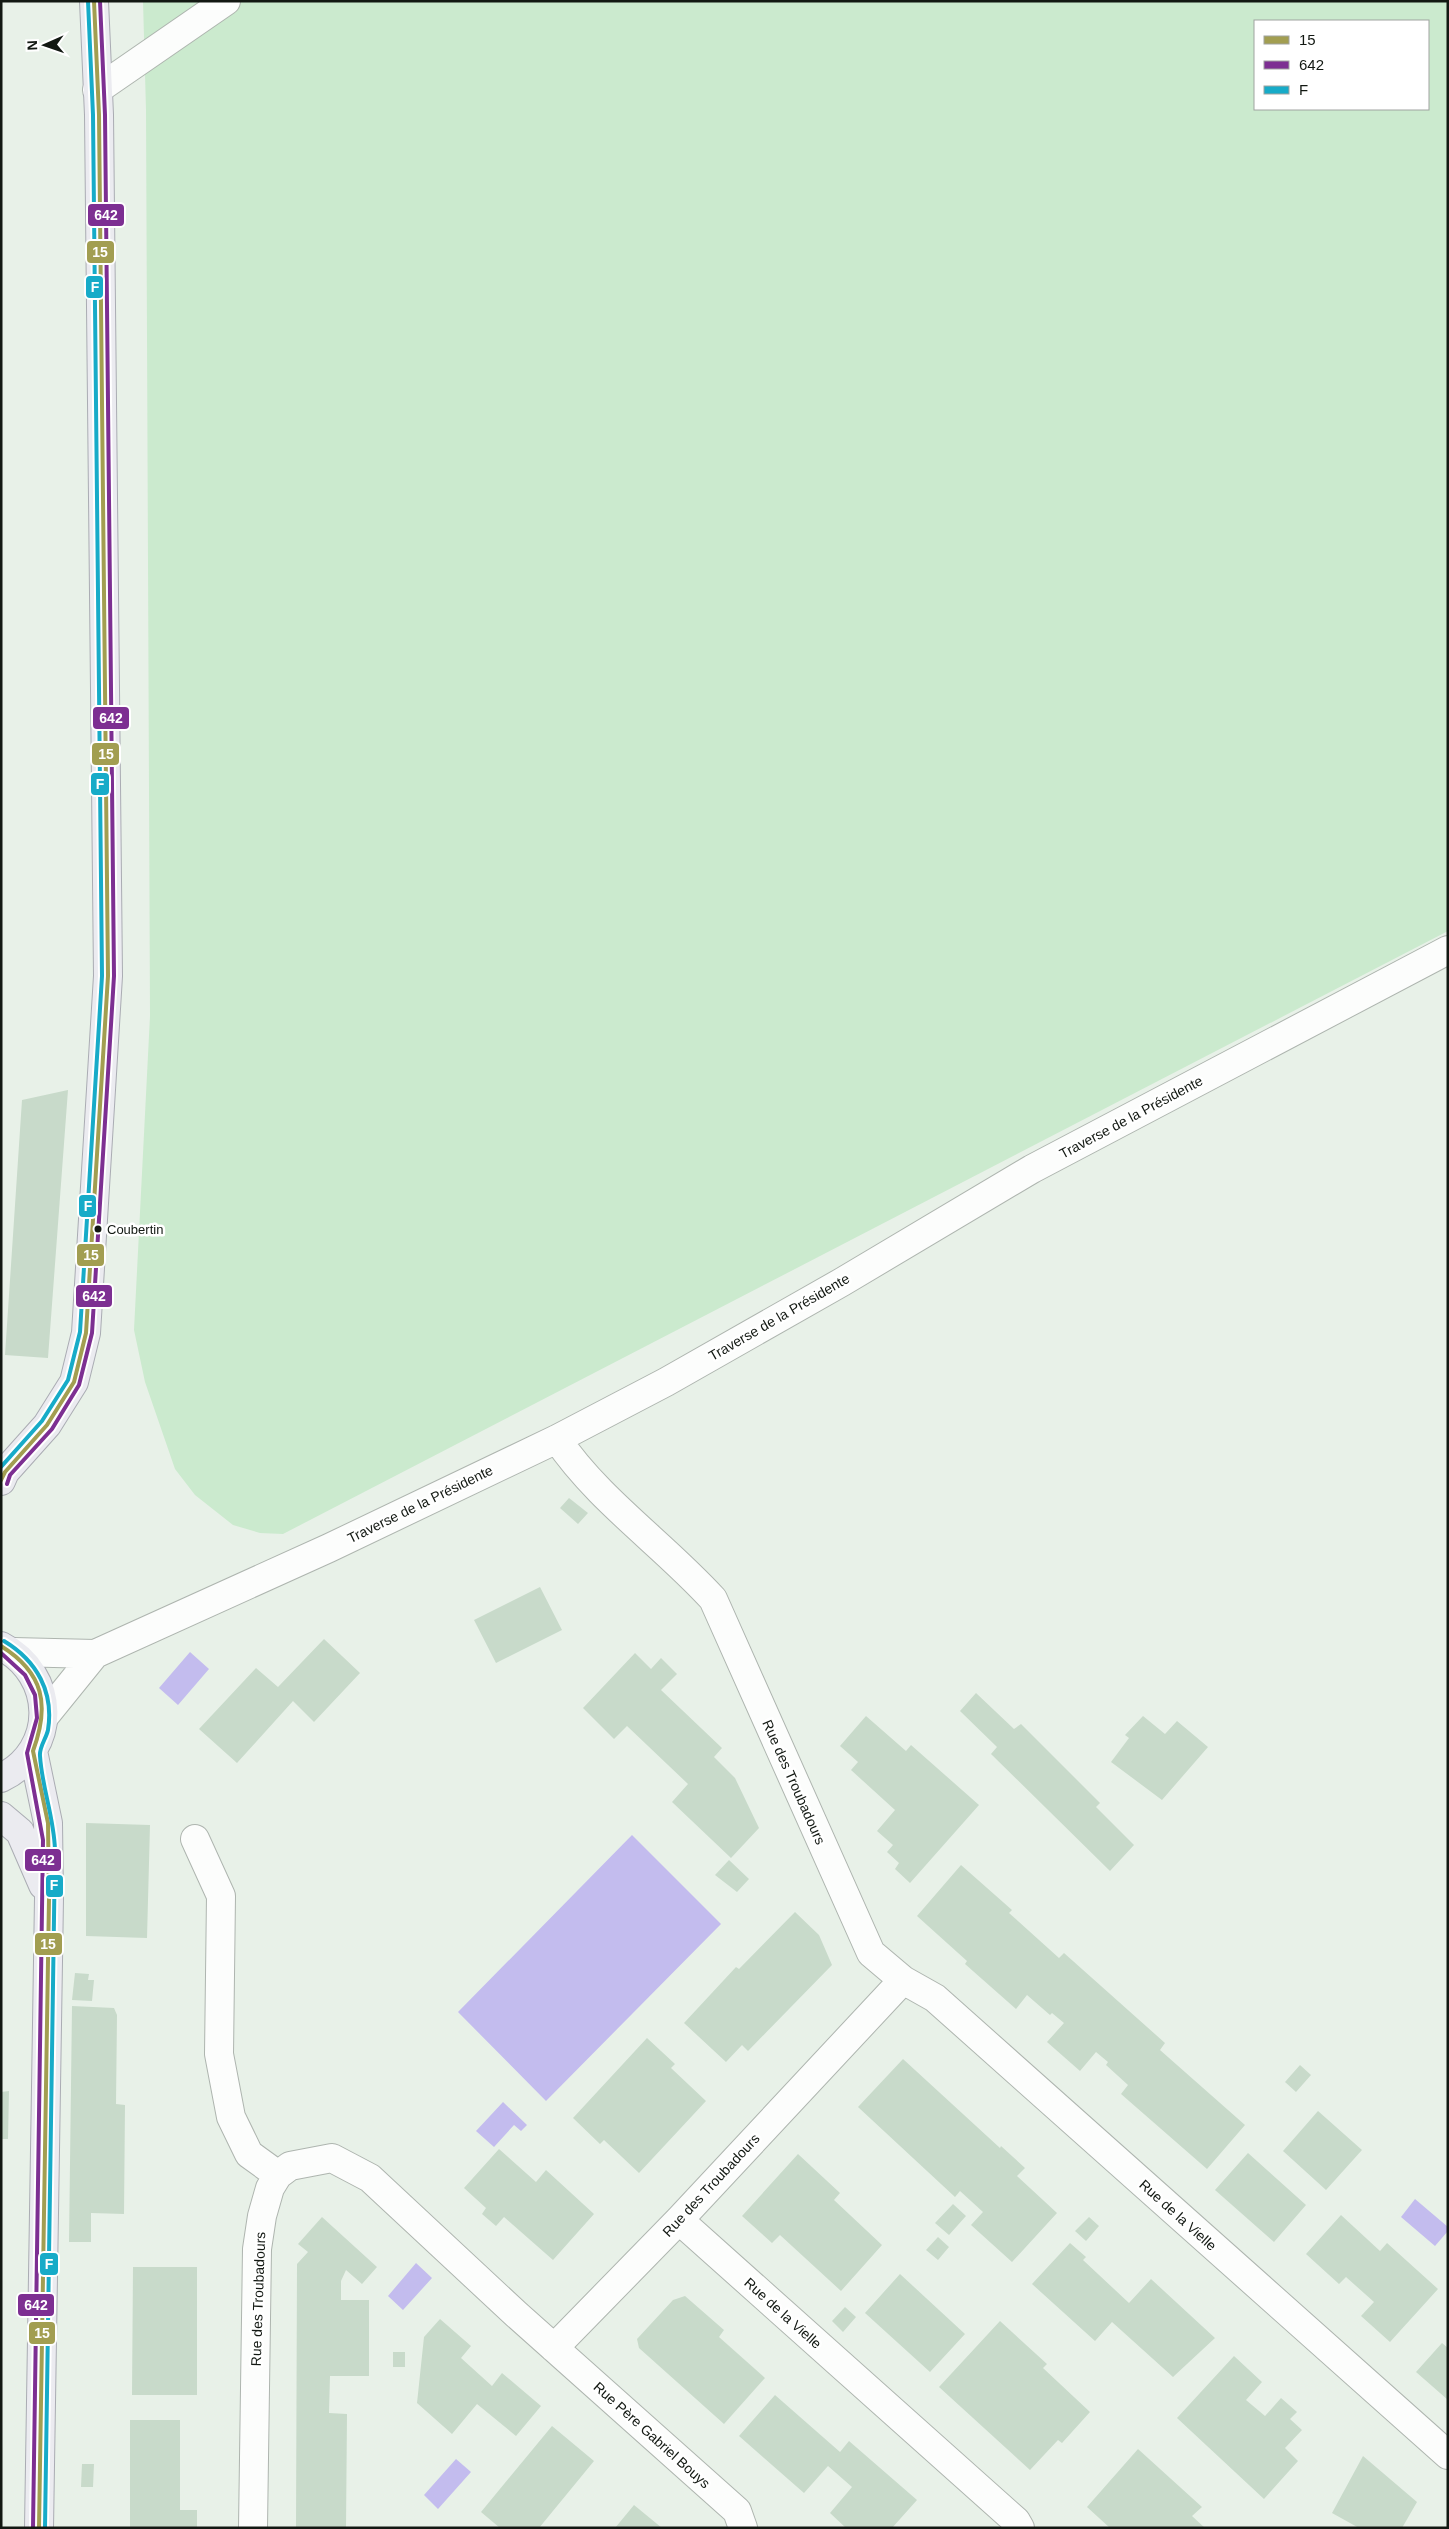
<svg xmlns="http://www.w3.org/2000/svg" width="1449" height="2529" font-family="Helvetica,sans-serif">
<rect width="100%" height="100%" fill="#e8f1e8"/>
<!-- green -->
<path fill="#cbeace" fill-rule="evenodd" d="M 143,1 L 1448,1 L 1448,931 L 283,1534 L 260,1533 L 233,1525 L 195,1495 L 175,1469 L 145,1382 L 134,1330 L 150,1016 L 146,110 ZM 1255,21 L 1428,21 L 1428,109 L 1255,109 Z"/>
<!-- water -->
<path fill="#c3bcee" d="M 190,1652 L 209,1669 L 178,1705 L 159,1688 Z
M 632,1835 L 721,1924 L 546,2101 L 458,2012 Z
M 503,2102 L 527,2125 L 521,2131 L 514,2125 L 494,2147 L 476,2131 Z
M 1415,2199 L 1448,2227 L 1448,2231 L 1435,2246 L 1401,2217 Z
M 416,2263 L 432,2278 L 403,2310 L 388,2296 Z
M 456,2459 L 471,2472 L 438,2509 L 424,2495 Z"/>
<!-- building -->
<path fill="#c8daca" d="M 68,1090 L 48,1358 L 5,1355 L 22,1100 Z
M 569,1498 L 588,1513 L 578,1524 L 560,1508 Z
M 540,1587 L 562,1630 L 496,1663 L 474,1620 Z
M 324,1639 L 360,1673 L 314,1722 L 293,1701 L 237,1763 L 199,1729 L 256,1668 L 278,1687 Z
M 635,1653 L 651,1669 L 661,1658 L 677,1674 L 661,1690 L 722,1748 L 714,1757 L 735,1778 L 759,1828 L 731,1858 L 672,1802 L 688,1784 L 627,1726 L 614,1739 L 583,1708 Z
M 976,1693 L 1014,1729 L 1021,1724 L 1100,1803 L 1096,1807 L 1134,1845 L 1110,1871 L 991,1754 L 997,1747 L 960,1711 Z
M 866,1716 L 906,1751 L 911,1745 L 979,1805 L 910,1883 L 895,1869 L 899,1863 L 887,1852 L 893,1845 L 877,1831 L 895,1810 L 851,1770 L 858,1762 L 840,1746 Z
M 1143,1716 L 1165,1734 L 1177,1721 L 1208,1747 L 1162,1800 L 1111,1762 L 1129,1738 L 1125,1735 Z
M 86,1823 L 150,1825 L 147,1938 L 86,1936 Z
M 729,1860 L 749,1879 L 737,1892 L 715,1875 Z
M 961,1865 L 1012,1910 L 1009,1913 L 1059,1958 L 1064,1953 L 1165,2043 L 1160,2050 L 1245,2125 L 1207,2169 L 1121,2094 L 1128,2085 L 1106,2065 L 1108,2062 L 1096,2052 L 1080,2071 L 1047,2042 L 1064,2023 L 1052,2013 L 1050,2015 L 1027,1995 L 1016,2009 L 965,1964 L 967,1961 L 917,1916 Z
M 795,1912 L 819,1935 L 832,1965 L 748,2051 L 742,2045 L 726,2062 L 684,2023 L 736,1967 L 739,1969 Z
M 75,1973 L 89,1974 L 88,1980 L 94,1980 L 92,2001 L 72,2000 Z
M 72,2006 L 114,2008 L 117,2015 L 116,2104 L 125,2105 L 124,2214 L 91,2213 L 91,2242 L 69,2242 Z
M 647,2038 L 675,2064 L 671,2068 L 706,2101 L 639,2173 L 604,2140 L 600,2144 L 573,2118 Z
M 903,2059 L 1000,2148 L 1001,2146 L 1025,2168 L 1017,2176 L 1057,2213 L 1012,2262 L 971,2225 L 983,2212 L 960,2191 L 955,2197 L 858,2107 Z
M 1300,2065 L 1311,2075 L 1296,2092 L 1285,2082 Z
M 9,2091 L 8,2139 L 1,2139 L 1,2092 Z
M 1318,2111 L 1362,2150 L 1326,2190 L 1283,2151 Z
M 499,2149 L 536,2182 L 546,2170 L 594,2214 L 553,2260 L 504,2217 L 496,2226 L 482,2214 L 486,2208 L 464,2188 Z
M 1248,2153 L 1306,2205 L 1274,2242 L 1215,2190 Z
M 798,2154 L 840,2193 L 834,2200 L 882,2245 L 841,2291 L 780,2235 L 772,2243 L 742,2216 Z
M 953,2204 L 966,2216 L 949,2235 L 935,2223 Z
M 1341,2215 L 1380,2251 L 1387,2243 L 1438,2289 L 1390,2342 L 1361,2316 L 1374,2302 L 1346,2277 L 1339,2284 L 1306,2254 Z
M 322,2217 L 377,2267 L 362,2284 L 346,2270 L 341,2281 L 341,2300 L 369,2300 L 369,2376 L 330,2376 L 329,2413 L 347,2414 L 346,2528 L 296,2528 L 297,2264 L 308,2252 L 298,2244 Z
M 1089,2217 L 1099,2226 L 1086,2241 L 1075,2231 Z
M 938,2237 L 949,2247 L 938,2260 L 926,2250 Z
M 1070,2243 L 1086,2257 L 1083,2260 L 1129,2303 L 1151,2279 L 1215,2338 L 1173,2377 L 1112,2322 L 1095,2341 L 1032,2284 Z
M 133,2267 L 197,2267 L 197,2395 L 132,2395 Z
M 900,2274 L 965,2334 L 930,2372 L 865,2313 Z
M 685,2296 L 724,2330 L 719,2337 L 765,2378 L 724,2424 L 639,2348 L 637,2339 L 673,2300 Z
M 845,2307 L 856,2317 L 843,2332 L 832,2321 Z
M 440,2319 L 471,2346 L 461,2358 L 492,2386 L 502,2373 L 541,2406 L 516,2436 L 477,2404 L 452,2434 L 417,2403 L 424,2337 Z
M 1000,2321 L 1047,2364 L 1043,2368 L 1090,2412 L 1062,2443 L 1058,2440 L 1030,2470 L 939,2387 Z
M 1442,2343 L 1448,2348 L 1448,2400 L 1416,2372 Z
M 393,2352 L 405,2352 L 405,2367 L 393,2367 Z
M 1234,2356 L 1262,2382 L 1246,2400 L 1265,2416 L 1281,2398 L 1297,2412 L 1290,2419 L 1302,2430 L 1285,2448 L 1298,2461 L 1264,2499 L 1177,2418 Z
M 775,2395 L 840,2452 L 849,2441 L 917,2500 L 892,2528 L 846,2528 L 830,2513 L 852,2487 L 828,2466 L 804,2493 L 739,2436 Z
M 130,2420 L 180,2420 L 180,2510 L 197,2510 L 197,2528 L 130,2528 Z
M 552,2426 L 594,2461 L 539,2528 L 500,2528 L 481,2512 Z
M 1138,2449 L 1202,2507 L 1192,2516 L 1205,2528 L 1110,2528 L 1087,2507 Z
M 1363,2456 L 1417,2502 L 1402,2528 L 1359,2528 L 1332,2513 Z
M 82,2464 L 94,2464 L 93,2487 L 81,2487 Z
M 634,2505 L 662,2528 L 615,2528 Z"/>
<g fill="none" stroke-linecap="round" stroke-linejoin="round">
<defs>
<path id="minor" d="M 97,90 L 226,1
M 557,1439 C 598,1500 663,1544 713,1599 L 871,1953 L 903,1980 L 935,1998 L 1448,2455
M 13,1652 L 95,1654
M 44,1717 L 95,1654 L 329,1548 L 557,1439 L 666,1382 L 842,1282 L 1032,1169 L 1448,950
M 195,1839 L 221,1896 L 219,2054 L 231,2117 L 249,2154 L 278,2175
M 679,2220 L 1016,2521 L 1020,2528
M 554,2348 L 679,2220 L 903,1980
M 253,2528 L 257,2249 L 262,2216 L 270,2188 L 278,2175 L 290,2166 L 332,2158 L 370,2178 L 516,2314 L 737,2511 L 743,2528"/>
<path id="major" d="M 1,1481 L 5,1472 L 47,1425 L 74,1382 L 86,1333 L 108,976 L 99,115 L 94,1
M 1,1646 C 56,1674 59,1750 1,1778
M 33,1751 L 48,1823 L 49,1898 L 39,2528
M 1,1816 L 20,1832 L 43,1885"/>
</defs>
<!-- minor casing -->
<use href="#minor" stroke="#aeb5af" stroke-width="30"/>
<!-- major casing -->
<use href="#major" stroke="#aaacb3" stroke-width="30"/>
<!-- minor -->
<use href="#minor" stroke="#fcfdfc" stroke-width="28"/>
<!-- major -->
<use href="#major" stroke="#ebebf0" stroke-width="28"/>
<defs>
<path id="bus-1" d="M 1,1480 L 5,1472 L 47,1425 L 74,1382 L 86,1333 L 108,976 L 99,115 L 94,1
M 1,1646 C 44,1673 50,1705 33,1751
M 33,1751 L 48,1823 L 49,1898 L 39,2528"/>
<path id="bus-2" d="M 7,1484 L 10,1475 L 52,1429 L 79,1385 L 92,1333 L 114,976 L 105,115 L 100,1
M 1,1653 L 25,1675 L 35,1695 L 37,1718 L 27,1753 L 43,1840 L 33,2528"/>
<path id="bus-3" d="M 1,1467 L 42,1421 L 68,1380 L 80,1332 L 102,976 L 93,115 L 88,1
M 4,1641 C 37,1661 54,1692 48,1730 C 46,1739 39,1747 40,1756 C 42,1788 54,1817 55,1850 L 45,2528"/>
</defs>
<!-- bus-1 casing -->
<use href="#bus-1" stroke="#fff" stroke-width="8"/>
<!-- bus-2 casing -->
<use href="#bus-2" stroke="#fff" stroke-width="8"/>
<!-- bus-3 casing -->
<use href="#bus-3" stroke="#fff" stroke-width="8"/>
<!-- bus-1 -->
<use href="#bus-1" stroke="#a29e51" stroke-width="4"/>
<!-- bus-2 -->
<use href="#bus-2" stroke="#7d2f92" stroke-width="4"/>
<!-- bus-3 -->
<use href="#bus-3" stroke="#17abc8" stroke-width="4"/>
</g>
<!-- markers -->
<circle fill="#121812" stroke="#fff" stroke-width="2" cx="98" cy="1229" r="4.5"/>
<g text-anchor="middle" stroke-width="5" stroke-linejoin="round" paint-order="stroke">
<!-- bus labels -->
<g font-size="13" fill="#121812" stroke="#fff" text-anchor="start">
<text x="107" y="1234">Coubertin</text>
</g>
<!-- street labels -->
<g font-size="14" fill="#121812" stroke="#fff">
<text transform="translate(1131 1117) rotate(-28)" y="5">Traverse de la Présidente</text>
<text transform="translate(779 1317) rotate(-30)" y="5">Traverse de la Présidente</text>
<text transform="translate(420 1504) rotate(-26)" y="5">Traverse de la Présidente</text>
<text transform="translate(794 1782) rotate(66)" y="5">Rue des Troubadours</text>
<text transform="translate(711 2185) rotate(-47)" y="5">Rue des Troubadours</text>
<text transform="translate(1178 2215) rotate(42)" y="5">Rue de la Vielle</text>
<text transform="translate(258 2299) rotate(-88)" y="5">Rue des Troubadours</text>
<text transform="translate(783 2313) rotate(42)" y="5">Rue de la Vielle</text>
<text transform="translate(652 2435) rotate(42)" y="5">Rue Père Gabriel Bouys</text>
</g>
</g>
<g stroke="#fff" stroke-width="2">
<rect x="87" y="203" width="38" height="24" rx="5" fill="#7d2f92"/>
<rect x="86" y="240" width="29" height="24" rx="5" fill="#a29e51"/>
<rect x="85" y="275" width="19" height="24" rx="5" fill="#17abc8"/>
<rect x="92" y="706" width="38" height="24" rx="5" fill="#7d2f92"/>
<rect x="91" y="742" width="29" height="24" rx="5" fill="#a29e51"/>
<rect x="90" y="772" width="20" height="24" rx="5" fill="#17abc8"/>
<rect x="78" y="1194" width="19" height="24" rx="5" fill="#17abc8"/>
<rect x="76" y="1243" width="29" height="24" rx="5" fill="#a29e51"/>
<rect x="75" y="1284" width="38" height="24" rx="5" fill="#7d2f92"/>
<rect x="24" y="1848" width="38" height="24" rx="5" fill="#7d2f92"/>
<rect x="45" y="1874" width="19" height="24" rx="5" fill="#17abc8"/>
<rect x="34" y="1932" width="29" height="24" rx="5" fill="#a29e51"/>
<rect x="39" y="2252" width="20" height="24" rx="5" fill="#17abc8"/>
<rect x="17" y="2293" width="38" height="24" rx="5" fill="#7d2f92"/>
<rect x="28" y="2321" width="28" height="24" rx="5" fill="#a29e51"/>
</g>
<g font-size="14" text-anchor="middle" font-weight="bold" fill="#fff">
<text x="106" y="220">642</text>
<text x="100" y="257">15</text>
<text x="95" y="292">F</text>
<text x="111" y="723">642</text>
<text x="106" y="759">15</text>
<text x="100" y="789">F</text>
<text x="88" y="1211">F</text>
<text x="91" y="1260">15</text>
<text x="94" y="1301">642</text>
<text x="43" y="1865">642</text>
<text x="54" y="1890">F</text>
<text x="48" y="1949">15</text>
<text x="49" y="2269">F</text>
<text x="36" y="2310">642</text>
<text x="42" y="2338">15</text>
</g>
<!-- border -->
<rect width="1449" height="2529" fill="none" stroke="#121812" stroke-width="5"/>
<!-- legend -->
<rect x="1254" y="20" width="175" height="90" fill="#ffffff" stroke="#a0a3a0"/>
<rect x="1264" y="36" width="25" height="8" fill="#a29e51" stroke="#a0a3a0"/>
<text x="1299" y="45" font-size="15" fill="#121812">15</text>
<rect x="1264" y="61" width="25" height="8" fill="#7d2f92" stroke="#a0a3a0"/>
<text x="1299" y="70" font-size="15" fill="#121812">642</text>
<rect x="1264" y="86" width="25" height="8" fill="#17abc8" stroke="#a0a3a0"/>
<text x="1299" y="95" font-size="15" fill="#121812">F</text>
<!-- north arrow -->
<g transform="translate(45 45) rotate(268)" stroke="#ffffff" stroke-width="4" paint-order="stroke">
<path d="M0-4L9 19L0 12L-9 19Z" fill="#121812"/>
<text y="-8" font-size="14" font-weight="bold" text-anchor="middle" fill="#121812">N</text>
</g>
</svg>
